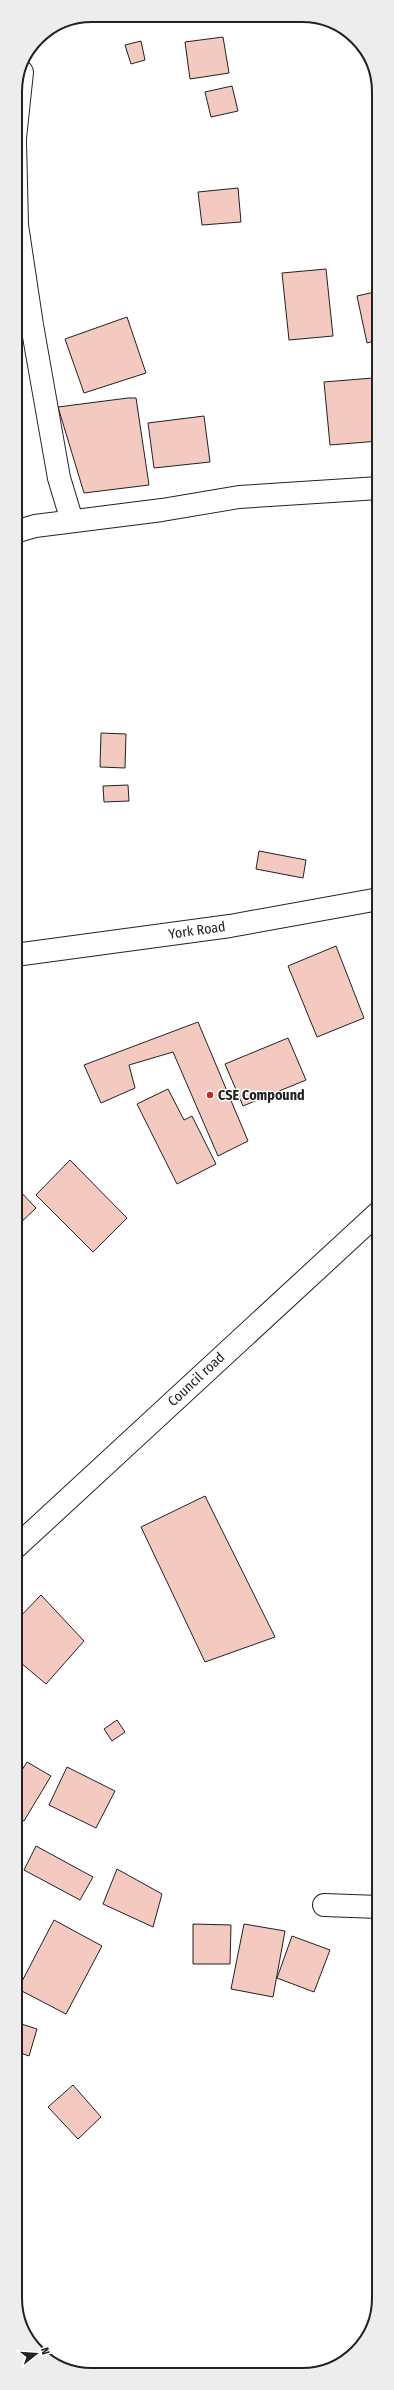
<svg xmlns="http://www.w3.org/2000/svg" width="394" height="2390" font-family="'Fira Sans Condensed',sans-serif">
<rect width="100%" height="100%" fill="#fff"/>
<!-- building -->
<path fill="#f3c9c0" stroke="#222" d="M 163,16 L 189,16 L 189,18 L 163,18 Z
M 223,37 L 229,73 L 190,79 L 185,42 Z
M 141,41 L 145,60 L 131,64 L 125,45 Z
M 232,86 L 238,111 L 211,117 L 205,92 Z
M 238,188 L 241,222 L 202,225 L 198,192 Z
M 326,269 L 333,336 L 289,340 L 282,273 Z
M 379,291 L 379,340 L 367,343 L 357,296 Z
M 127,317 L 146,373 L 84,393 L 65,339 Z
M 373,378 L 379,441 L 330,445 L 324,382 Z
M 128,398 L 136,398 L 149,485 L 84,493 L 58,407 Z
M 204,416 L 210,462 L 154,468 L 148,423 Z
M 101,733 L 126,734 L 125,768 L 100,767 Z
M 128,785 L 129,801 L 104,802 L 103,786 Z
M 259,851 L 306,860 L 303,878 L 256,869 Z
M 336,946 L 364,1018 L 317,1037 L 288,966 Z
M 198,1022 L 248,1141 L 218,1156 L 173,1052 L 129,1065 L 135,1088 L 101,1103 L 84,1065 Z
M 288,1038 L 306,1080 L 243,1106 L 225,1064 Z
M 168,1089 L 184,1120 L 192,1116 L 216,1164 L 177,1184 L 137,1104 Z
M 70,1160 L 127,1218 L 93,1252 L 36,1195 Z
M 15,1186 L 36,1208 L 15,1228 Z
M 205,1496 L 275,1637 L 205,1662 L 141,1527 Z
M 41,1595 L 84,1641 L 46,1684 L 15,1658 L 15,1622 Z
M 117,1720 L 125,1732 L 112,1741 L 104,1729 Z
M 27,1762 L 51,1776 L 24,1821 L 15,1815 L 15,1781 Z
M 67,1767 L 115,1791 L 96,1828 L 49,1805 Z
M 36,1846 L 93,1877 L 80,1900 L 24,1870 Z
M 117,1869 L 162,1894 L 153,1927 L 103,1904 Z
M 54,1920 L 102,1946 L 66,2014 L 18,1989 Z
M 193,1924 L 231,1925 L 230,1964 L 193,1964 Z
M 244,1924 L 285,1931 L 273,1997 L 231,1989 Z
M 292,1936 L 330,1950 L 314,1992 L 277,1978 Z
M 15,2022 L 37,2029 L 29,2056 L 15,2051 Z
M 73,2085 L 101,2117 L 78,2139 L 48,2107 Z"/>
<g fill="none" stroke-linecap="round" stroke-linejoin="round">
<defs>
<path id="minor" d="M 15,138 L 22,72
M 15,142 L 17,225 L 32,325 L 59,478 L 72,521
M 15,532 L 35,526 L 162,510 L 239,497 L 379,488
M 15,955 L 230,926 L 379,899
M 15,1548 L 379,1212
M 324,1905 L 379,1907"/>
</defs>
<!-- minor casing -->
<use href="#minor" stroke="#222" stroke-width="24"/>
<!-- minor -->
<use href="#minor" stroke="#fff" stroke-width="22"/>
</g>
<!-- markers -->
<circle fill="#c62828" stroke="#fff" stroke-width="1.5" cx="210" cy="1095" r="4"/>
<g text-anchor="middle" stroke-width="3" stroke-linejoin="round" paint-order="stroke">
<!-- street labels -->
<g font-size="14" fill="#222" stroke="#fff">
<text transform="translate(197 930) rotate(-8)" y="5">York Road</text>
<text transform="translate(196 1379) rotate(-43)" y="5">Council road</text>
</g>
<!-- poi labels -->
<g font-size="14" font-weight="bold" fill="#222" stroke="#fff" text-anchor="start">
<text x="218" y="1100">CSE Compound</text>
</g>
</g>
<!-- crop -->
<path d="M0 0H394V2390H0ZM92 22H302A70 70 0 0 1 372 92V2298A70 70 0 0 1 302 2368H92A70 70 0 0 1 22 2298V92A70 70 0 0 1 92 22Z" fill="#ededed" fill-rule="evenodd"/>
<path fill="none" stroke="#222" stroke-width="2" d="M92 22H302A70 70 0 0 1 372 92V2298A70 70 0 0 1 302 2368H92A70 70 0 0 1 22 2298V92A70 70 0 0 1 92 22Z"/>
<!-- north arrow -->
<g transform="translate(36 2354) rotate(73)" stroke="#ffffff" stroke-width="3" paint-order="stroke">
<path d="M0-3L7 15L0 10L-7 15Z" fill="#222222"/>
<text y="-6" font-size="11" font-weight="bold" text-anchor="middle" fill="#222222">N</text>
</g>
</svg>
